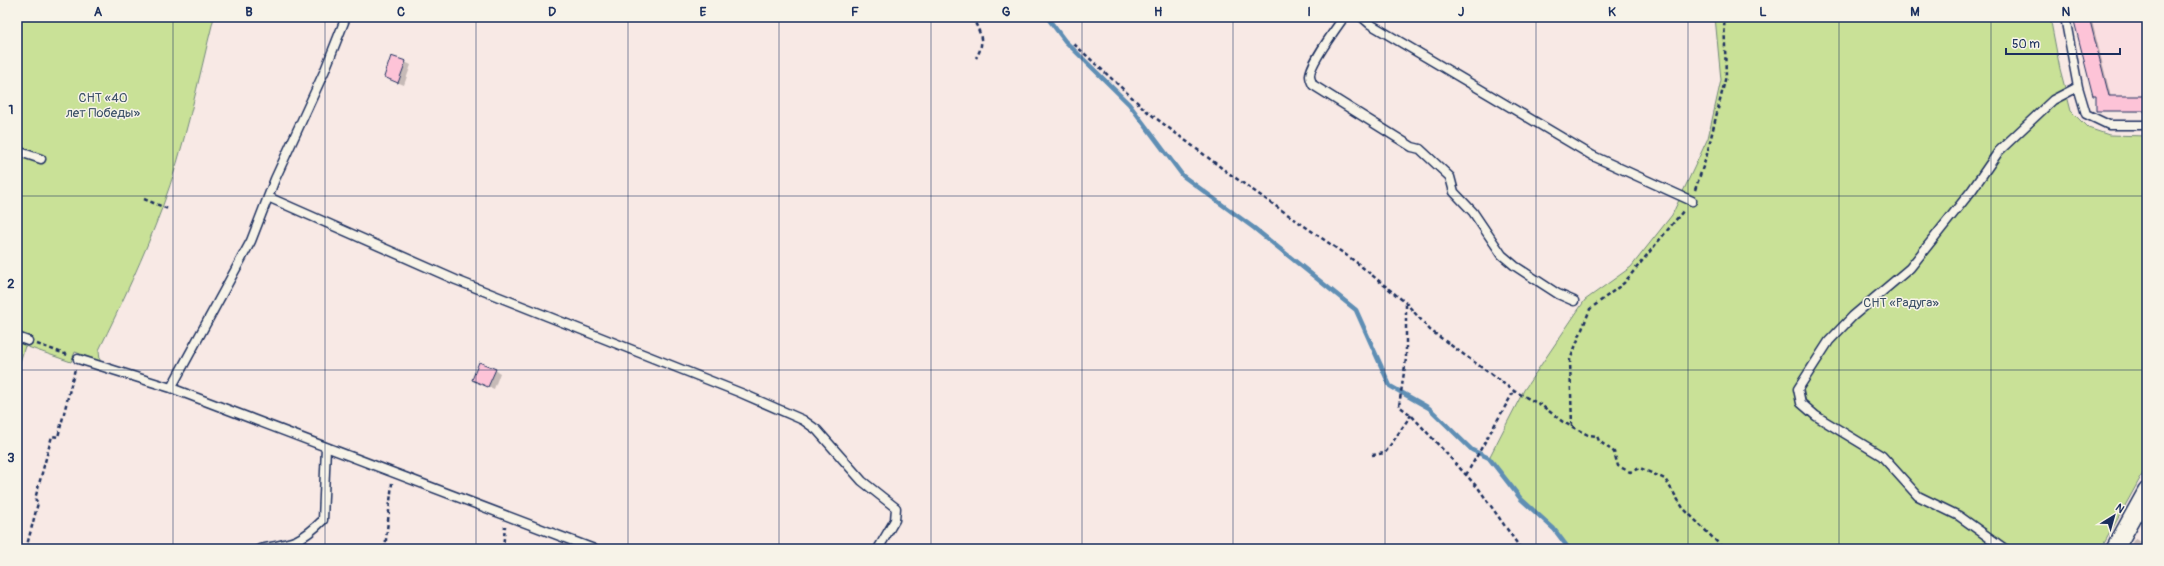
<svg xmlns="http://www.w3.org/2000/svg" width="2164" height="566" font-family="Pangolin,sans-serif">
<rect width="100%" height="100%" fill="#f8e9e5"/>
<filter id="ink" filterUnits="userSpaceOnUse"><feTurbulence type="fractalNoise" baseFrequency=".025" numOctaves="2"/><feDisplacementMap in="SourceGraphic" scale="8" xChannelSelector="R" yChannelSelector="G"/><feConvolveMatrix kernelMatrix="1 2 1 2 8 2 1 2 1" color-interpolation-filters="sRGB"/></filter>
<g filter="url(#ink)">
<!-- built -->
<path fill="#fadee1" d="M 2089,17 L 2147,17 L 2147,96 L 2109,96 Z"/>
<!-- green -->
<path fill="#c9e197" stroke="#72887a" d="M 17,17 L 214,17 C 198,81 185,146 162,208 C 144,256 122,303 99,350 L 100,361 L 75,352 L 71,362 L 25,346 L 17,372 Z
M 1715,17 L 2050,17 L 2060,69 L 2071,111 L 2088,128 L 2109,135 L 2147,136 L 2147,466 L 2101,549 L 1569,549 L 1554,529 L 1521,499 L 1489,458 L 1524,390 L 1585,300 L 1631,267 L 1672,215 L 1708,138 L 1721,80 Z"/>
<!-- shadow -->
<path fill="#0003" d="M 2074,17 L 2091,17 L 2111,97 L 2147,97 L 2147,112 L 2097,110 L 2097,96 L 2094,95 Z
M 405,62 L 411,65 L 404,85 L 385,77 Z
M 495,370 L 500,373 L 494,389 L 478,382 Z
M 2135,538 L 2147,546 L 2147,549 L 2128,549 Z"/>
<g fill="none" stroke-linecap="round" stroke-linejoin="round">
<!-- stream -->
<path stroke="#5e8eb4" stroke-width="4.5" d="M 1047,17 L 1065,41 L 1129,104 L 1183,176 L 1254,228 L 1356,310 L 1390,386 L 1429,408 L 1472,450 L 1489,458 L 1521,499 L 1554,529 L 1569,549"/>
</g>
<!-- building -->
<path fill="#fdc3d7" stroke="#1b2f5e" d="M 2073,17 L 2089,17 L 2109,96 L 2147,96 L 2147,111 L 2096,111 L 2096,96 L 2093,96 Z
M 391,56 L 406,61 L 398,83 L 384,77 Z
M 479,362 L 496,369 L 488,387 L 472,380 Z"/>
<g fill="none" stroke-linecap="round" stroke-linejoin="round">
<defs>
<path id="service" d="M 1344,17 C 1337,27 1309,65 1310,76 C 1310,79 1312,83 1313,85 L 1412,147 L 1420,149 L 1450,177 L 1454,192 L 1473,212 L 1502,255 L 1515,266 L 1558,294 L 1574,301
M 1362,17 L 1370,24 L 1593,156 L 1692,201
M 2065,17 L 2078,87 L 2086,114 L 2109,125 L 2147,125
M 17,151 L 41,159
M 268,197 L 456,280 L 741,393 L 803,420 L 817,430 L 862,481 L 896,508 L 895,520 L 878,549
M 17,337 L 28,341
M 78,359 L 171,388 L 594,549
M 171,388 L 251,241 L 275,179 L 325,70 L 346,17
M 260,549 C 292,543 300,543 323,520 L 326,447
M 2005,549 L 1959,516 L 1918,496 L 1882,456 L 1816,416 L 1801,403 L 1798,389 L 1829,341 L 1853,316 L 1910,268 L 1972,190 L 1999,151 L 2053,100 L 2078,87"/>
<path id="minor" d="M 2115,549 L 2147,491"/>
</defs>
<!-- service casing -->
<use href="#service" stroke="#1b2f5e" stroke-width="11"/>
<!-- minor casing -->
<use href="#minor" stroke="#1b2f5e" stroke-width="20"/>
<!-- path -->
<path stroke="#1b2f5e" stroke-width="2.5" stroke-dasharray="4 3" stroke-linecap="butt" d="M 972,17 C 980,32 986,42 976,58
M 1074,44 L 1149,113 L 1227,172 L 1356,262 L 1406,303 L 1430,330 L 1514,391 L 1541,405 L 1563,422 L 1588,435 L 1597,436 L 1599,441 L 1614,452 L 1618,466 L 1630,472 L 1640,468 L 1665,479 L 1683,508 L 1724,549
M 1695,190 L 1706,158 L 1726,76 L 1724,17
M 144,199 L 168,209
M 1406,304 L 1406,359 L 1399,406 L 1411,415 L 1479,489 L 1521,549
M 37,344 L 68,355
M 1572,426 L 1570,360 L 1590,309 L 1624,283 L 1684,210
M 1372,455 L 1385,453 L 1411,415
M 1466,475 L 1514,391
M 26,549 L 38,503 L 35,499 L 52,436 L 58,437 L 75,369
M 385,549 L 392,483
M 503,549 L 505,526"/>
<!-- service -->
<use href="#service" stroke="#f7f3e8" stroke-width="8"/>
<!-- minor -->
<use href="#minor" stroke="#f7f3e8" stroke-width="17"/>
</g>
</g>
<!-- grid -->
<path fill="none" stroke="#1b2f5e" stroke-width="1" stroke-opacity="0.55" d="M 173,17 L 173,549M 325,17 L 325,549M 476,17 L 476,549M 628,17 L 628,549M 779,17 L 779,549M 931,17 L 931,549M 1082,17 L 1082,549M 1233,17 L 1233,549M 1385,17 L 1385,549M 1536,17 L 1536,549M 1688,17 L 1688,549M 1839,17 L 1839,549M 1991,17 L 1991,549M 17,196 L 2147,196M 17,370 L 2147,370"/>
<g text-anchor="middle" stroke-width="3" stroke-linejoin="round" paint-order="stroke">
<!-- park labels -->
<g font-size="13" fill="#3e5369" stroke="#f7f3e8">
<text x="103" y="102">СНТ «40<tspan x="103" dy="15">лет Победы»</tspan></text>
<text x="1901" y="307">СНТ «Радуга»</text>
</g>
</g>
<!-- margin -->
<rect width="2164" height="566" fill="none" stroke="#f7f3e8" stroke-width="44"/>
<!-- north arrow -->
<g transform="translate(2114 516) rotate(37)" stroke="#f7f3e8" stroke-width="3" paint-order="stroke">
<path d="M0-3L7 15L0 10L-7 15Z" fill="#1b2f5e"/>
<text y="-6" font-size="11" font-weight="bold" text-anchor="middle" fill="#1b2f5e">N</text>
</g>
<!-- scale -->
<path d="M2006 48v6h114v-6" fill="none" stroke="#1b2f5e" stroke-width="2"/>
<text x="2012" y="48" font-size="12" fill="#1b2f5e" stroke="#f7f3e8" stroke-width="3" paint-order="stroke">50 m</text>
<rect x="22" y="22" width="2120" height="522" fill="none" stroke="#1b2f5e" stroke-width="1.5"/>
<g font-size="13" text-anchor="middle" font-weight="bold" fill="#1b2f5e">
<text x="98" y="16">A</text>
<text x="249" y="16">B</text>
<text x="401" y="16">C</text>
<text x="552" y="16">D</text>
<text x="703" y="16">E</text>
<text x="855" y="16">F</text>
<text x="1006" y="16">G</text>
<text x="1158" y="16">H</text>
<text x="1309" y="16">I</text>
<text x="1461" y="16">J</text>
<text x="1612" y="16">K</text>
<text x="1763" y="16">L</text>
<text x="1915" y="16">M</text>
<text x="2066" y="16">N</text>
<text x="11" y="114">1</text>
<text x="11" y="288">2</text>
<text x="11" y="462">3</text>
</g>
</svg>
